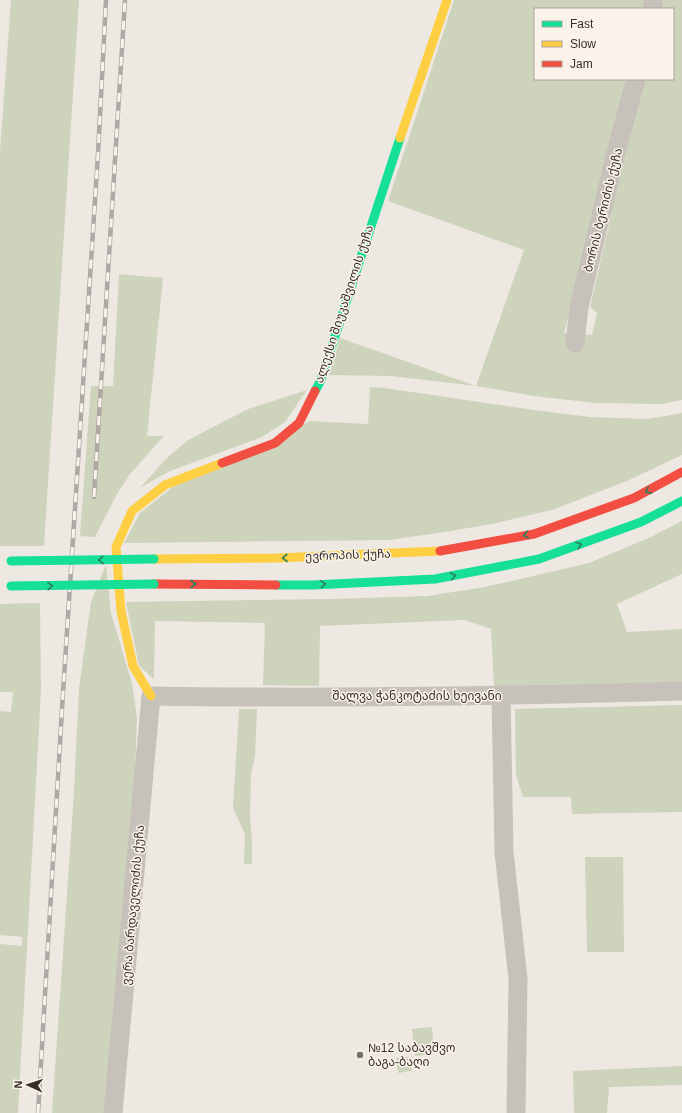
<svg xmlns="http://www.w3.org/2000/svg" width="682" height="1113" font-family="Arial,'Noto Sans Georgian',sans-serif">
<rect width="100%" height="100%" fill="#eee8e2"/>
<!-- green -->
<path fill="#ced3bc" d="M 11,0 L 79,0 L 44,546 L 0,546 L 0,152 Z
M 454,0 L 649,0 L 649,9 L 535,9 L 535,79 L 632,79 L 564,333 L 592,335 L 597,313 L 590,307 L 611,216 L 611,202 L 644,79 L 673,79 L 673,9 L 660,9 L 660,0 L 682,0 L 682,400 L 661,404 L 595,403 L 534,396 L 476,386 L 391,376 L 329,375 L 340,338 L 476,386 L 524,250 L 388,201 Z
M 119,274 L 163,278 L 147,436 L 164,436 L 130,474 L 117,494 L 95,537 L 80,536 L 91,386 L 113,386 Z
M 370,387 L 385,388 L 534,410 L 590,417 L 648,419 L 682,413 L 682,455 L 629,480 L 555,509 L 497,523 L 445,532 L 389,540 L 124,543 L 140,513 L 173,487 L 310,421 L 368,424 Z
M 307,390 L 285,422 L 262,437 L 170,471 L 140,488 L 166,459 L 188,440 L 248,409 Z
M 682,521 L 682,574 L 617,604 L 627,632 L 682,629 L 682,682 L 494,686 L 491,629 L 465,620 L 320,626 L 319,686 L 263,685 L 265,623 L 155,621 L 154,679 L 139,666 L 126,602 L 330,599 L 427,596 L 485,587 L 589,563 L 651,537 Z
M 106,564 L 111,613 L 132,683 L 137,718 L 132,858 L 106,1113 L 52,1113 L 74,791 L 79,688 L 91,602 Z
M 40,603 L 41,690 L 18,1113 L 0,1113 L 0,944 L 22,946 L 22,937 L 0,935 L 0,711 L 11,712 L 13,692 L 0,692 L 0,604 Z
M 682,705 L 682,812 L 572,814 L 571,797 L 523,797 L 516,775 L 515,709 Z
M 239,709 L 257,709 L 255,756 L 251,774 L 250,816 L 252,842 L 252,864 L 244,864 L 245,834 L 233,808 Z
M 585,857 L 623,857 L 624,952 L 587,952 Z
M 432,1027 L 434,1054 L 415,1056 L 412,1029 Z
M 411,1057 L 412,1071 L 398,1073 L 396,1058 Z
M 682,1066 L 682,1085 L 609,1087 L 607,1113 L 574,1113 L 573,1071 Z"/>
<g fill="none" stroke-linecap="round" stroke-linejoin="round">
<!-- street -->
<path stroke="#c7c1bb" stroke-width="19" d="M 653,9 L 653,0
M 575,343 L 579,307 L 617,148 L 636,79
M 501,696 L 504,852 L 518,979 L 516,1113
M 113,1113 L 151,696 C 328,699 505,696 682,691"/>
<!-- fast -->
<path stroke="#16e098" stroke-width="9" d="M 315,391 L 320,382 L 400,138
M 276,585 L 313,585 L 435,579 L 539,559 L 641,522 L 682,501"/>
<!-- slow -->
<path stroke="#ffcf43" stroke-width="9" d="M 400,138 L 447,0
M 154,559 L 277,558 L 440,551
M 151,696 L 133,666 L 121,611 L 116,547 L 132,511 L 165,485 L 222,463"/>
<!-- jam -->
<path stroke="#f24e42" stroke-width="9" d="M 222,463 L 275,443 L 299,423 L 315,391
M 440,551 L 534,534 L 634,498 L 682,472
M 154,584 L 276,585"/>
<defs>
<path id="rail" d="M 94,497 L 125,0
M 38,1113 L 63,693 L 98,154 L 106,0"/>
</defs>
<!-- rail casing -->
<use href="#rail" stroke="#afa9a5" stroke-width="4.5"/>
<!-- rail -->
<use href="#rail" stroke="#faf3ea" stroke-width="3" stroke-dasharray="9" stroke-linecap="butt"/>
<!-- fast-bridge -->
<path stroke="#16e098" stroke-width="9" d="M 11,561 L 154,559
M 11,586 L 154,584"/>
</g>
<!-- one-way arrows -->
<defs><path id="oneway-chevron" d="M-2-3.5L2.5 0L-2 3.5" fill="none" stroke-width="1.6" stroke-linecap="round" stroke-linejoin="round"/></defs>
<g stroke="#297e5b">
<use href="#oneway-chevron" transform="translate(648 491) rotate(152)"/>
<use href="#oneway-chevron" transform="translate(526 535) rotate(170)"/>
<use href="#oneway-chevron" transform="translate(579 545) rotate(-19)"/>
<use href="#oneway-chevron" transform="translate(285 558) rotate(178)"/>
<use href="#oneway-chevron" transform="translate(101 560) rotate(179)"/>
<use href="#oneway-chevron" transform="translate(453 576) rotate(-11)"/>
<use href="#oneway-chevron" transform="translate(193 584)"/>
<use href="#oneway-chevron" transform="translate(323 584) rotate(-3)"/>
<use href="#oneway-chevron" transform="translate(50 586) rotate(-1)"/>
</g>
<!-- markers -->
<circle fill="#786f6a" stroke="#faf3ea" stroke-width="1.5" cx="360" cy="1055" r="4"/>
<g text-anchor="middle" stroke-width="3" stroke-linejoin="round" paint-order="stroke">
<!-- street labels -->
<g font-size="12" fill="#382e29" stroke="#faf3ea">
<text transform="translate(603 210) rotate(-76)" y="4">ბორის ბერიძის ქუჩა</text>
<text transform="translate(344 304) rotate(-72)" y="4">ალექსი შიუკაშვილის ქუჩა</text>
<text transform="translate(348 555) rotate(-2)" y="4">ევროპის ქუჩა</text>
<text x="417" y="700">შალვა ჭანკოტაძის ხეივანი</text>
<text transform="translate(133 905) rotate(-85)" y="4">ვერა ბარდაველიძის ქუჩა</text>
</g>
<!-- poi labels -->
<g font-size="12" fill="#382e29" stroke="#faf3ea" text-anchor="start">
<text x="368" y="1052">№12 საბავშვო<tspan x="368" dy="14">ბაგა-ბაღი</tspan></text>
</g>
</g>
<!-- legend -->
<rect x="534" y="8" width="140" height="72" fill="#faf3ea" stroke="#aca49d"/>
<rect x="542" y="21" width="20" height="6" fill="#16e098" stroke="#aca49d"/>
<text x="570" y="28" font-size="12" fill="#382e29">Fast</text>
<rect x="542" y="41" width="20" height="6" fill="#ffcf43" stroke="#aca49d"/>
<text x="570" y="48" font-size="12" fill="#382e29">Slow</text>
<rect x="542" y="61" width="20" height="6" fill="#f24e42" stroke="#aca49d"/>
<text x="570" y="68" font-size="12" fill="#382e29">Jam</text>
<!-- north arrow -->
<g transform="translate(28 1085) rotate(273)" stroke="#faf3ea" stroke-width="3" paint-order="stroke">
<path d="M0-3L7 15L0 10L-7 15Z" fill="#382e29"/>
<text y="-6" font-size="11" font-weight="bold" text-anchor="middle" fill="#382e29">N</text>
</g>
</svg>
